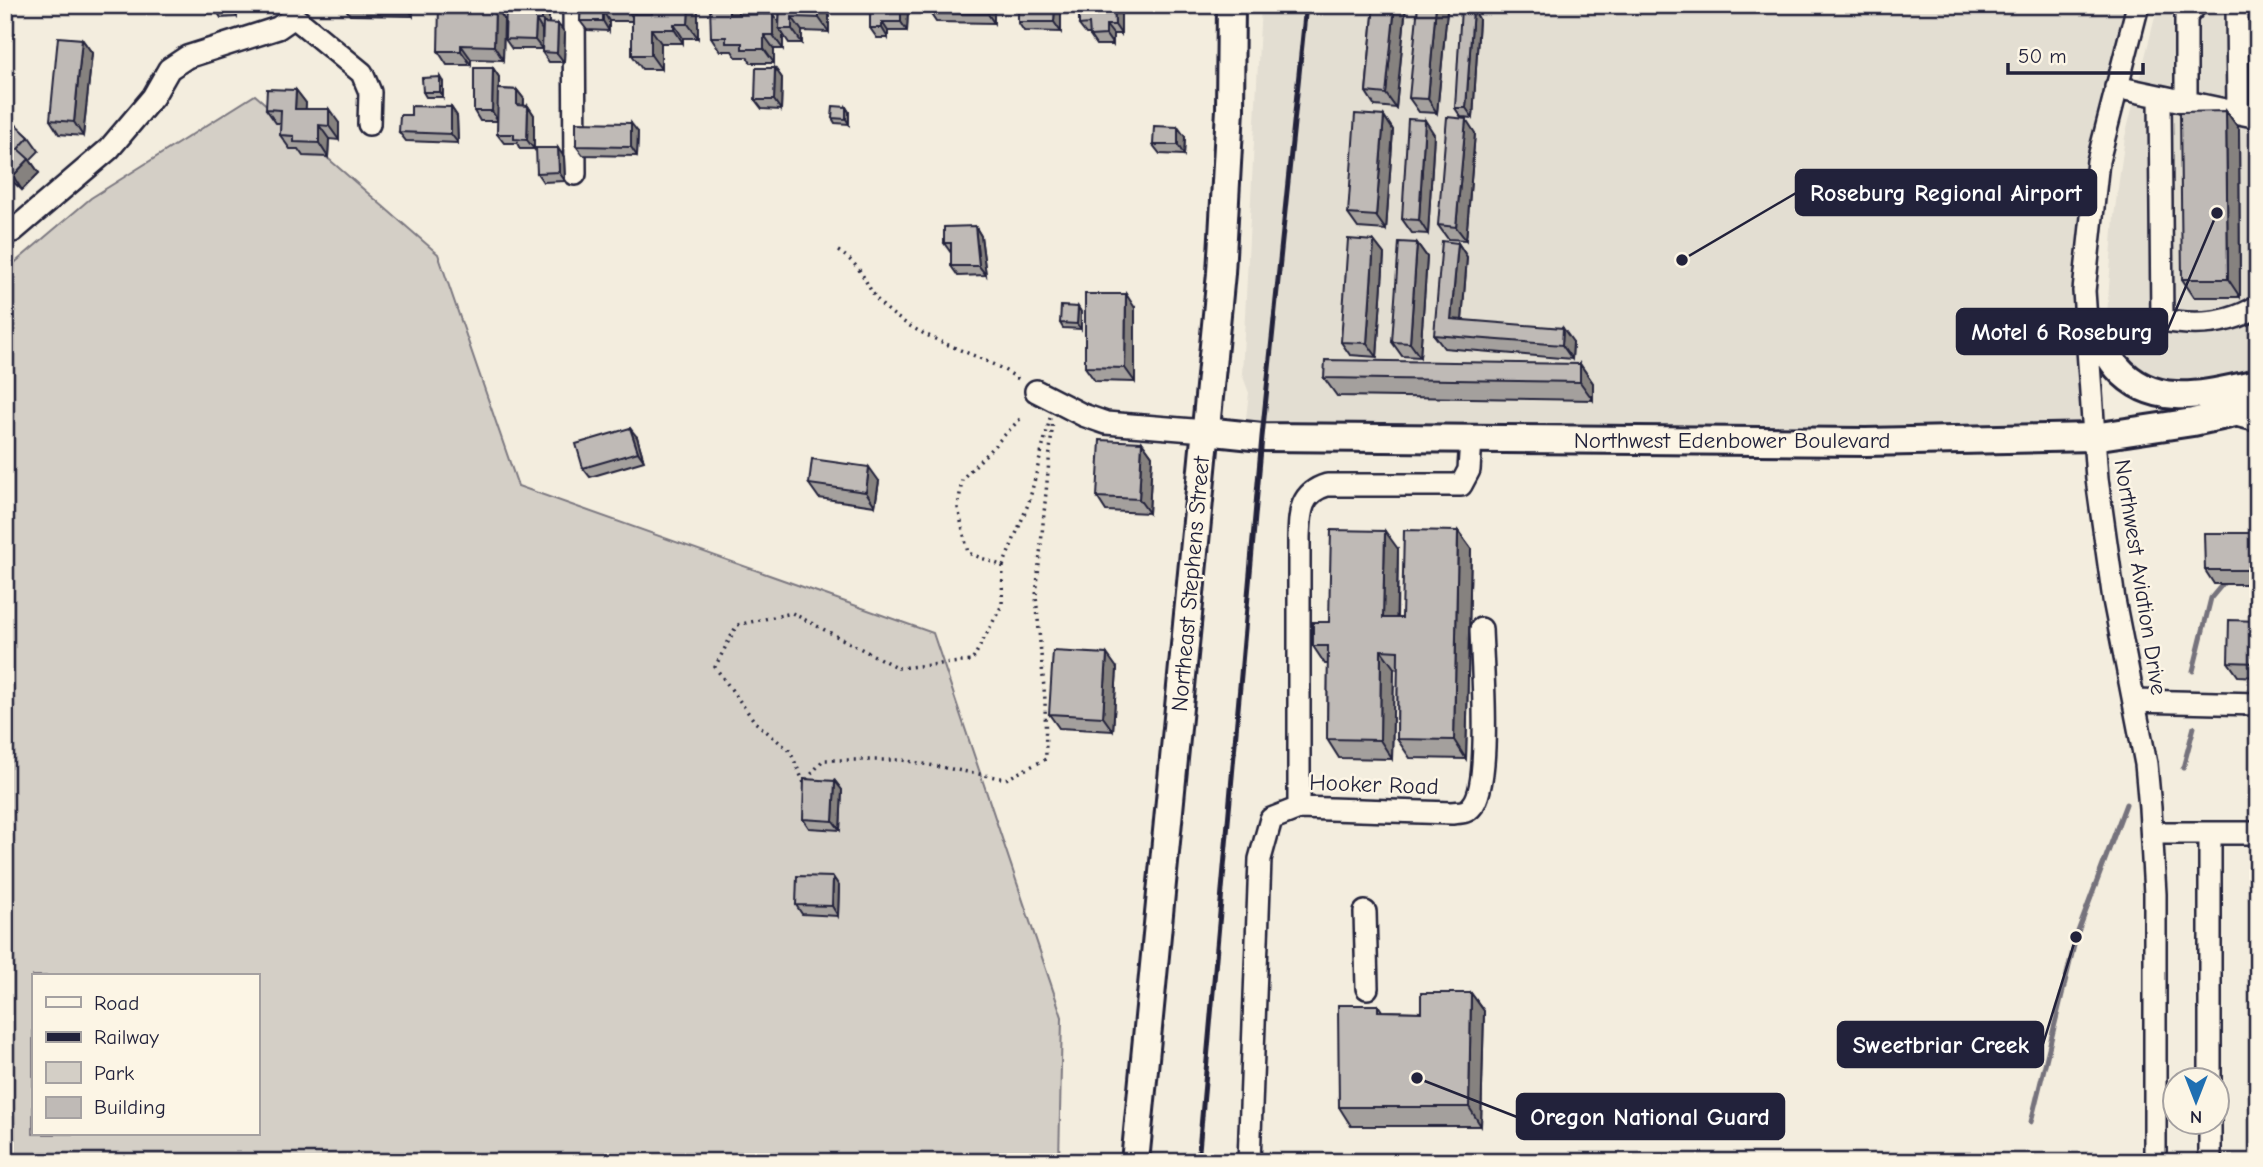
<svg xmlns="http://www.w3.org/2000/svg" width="2263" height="1167" font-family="'Comic Neue',sans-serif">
<rect width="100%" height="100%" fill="#f3edde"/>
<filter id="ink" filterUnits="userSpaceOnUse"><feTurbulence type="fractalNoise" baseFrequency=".0143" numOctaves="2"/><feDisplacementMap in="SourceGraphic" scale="14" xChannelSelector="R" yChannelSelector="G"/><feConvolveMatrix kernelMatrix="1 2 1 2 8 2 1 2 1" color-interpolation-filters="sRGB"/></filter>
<g filter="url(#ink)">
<!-- built -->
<path fill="#e3ded2" d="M 1261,5 L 2139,5 L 2098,161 L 2098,335 L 2093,437 L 1244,435 L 1249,393 L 1242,374 Z
M 2158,5 L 2258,5 L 2258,367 L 2177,386 L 2144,372 L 2118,351 L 2107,315 L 2114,216 L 2125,137 Z"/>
<!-- green -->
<path fill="#d4cfc6" stroke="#7b7880" stroke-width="2" fill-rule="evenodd" d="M 255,95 L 438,254 L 518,486 L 933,633 L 1062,1017 L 1059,1162 L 5,1162 L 5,271 L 91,198 ZM 33,976 L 257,976 L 257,1134 L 33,1134 Z"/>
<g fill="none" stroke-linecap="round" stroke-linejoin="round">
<!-- stream -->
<path stroke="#75727b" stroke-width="5" d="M 2193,671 L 2211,598 L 2226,580
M 2183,768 L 2194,727
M 2031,1122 L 2076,937 L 2126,804"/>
<defs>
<path id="minor" d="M 574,5 L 575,174
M 2138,5 L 2098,161 L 2084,291 L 2097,479 L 2114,600 L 2146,764 L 2150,808 L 2155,894 L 2155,1162
M 2237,5 L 2238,113
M 294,17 L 362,73 L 370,92 L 369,124
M 2116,87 L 2258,117
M 2160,98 L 2162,320 C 2195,326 2229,325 2258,306
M 2186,103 L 2186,17 L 2196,5
M 13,231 L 109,149 L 153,97 L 169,69 L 187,57 L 278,28 L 294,17
M 1036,391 L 1083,415 L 1106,423 L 1205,431
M 2134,701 L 2258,704
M 1299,808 L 1299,537 C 1300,512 1300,493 1327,485 L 1461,485 L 1469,470 L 1471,439
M 2152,833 L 2258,833
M 1365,912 L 1367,988
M 2210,1080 L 2210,833
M 2210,1122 L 2210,1162
M 1249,1162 L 1260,859 L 1271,819 L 1299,808 L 1452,813 C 1460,812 1467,813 1472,806 C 1492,785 1482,662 1481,629"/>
<path id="major" d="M 2085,317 C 2097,333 2105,352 2117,367 C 2155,411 2209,393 2258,383
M 1205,431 L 1262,437 L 1866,442 L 2093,437 L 2193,422 L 2258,408
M 1135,1162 L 1221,273 L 1230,109 L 1231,5"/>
<path id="highway" d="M 2242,412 L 2258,416"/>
</defs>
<!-- minor casing -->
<use href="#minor" stroke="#22223b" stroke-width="26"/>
<!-- major casing -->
<use href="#major" stroke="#22223b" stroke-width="32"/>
<!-- highway casing -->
<use href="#highway" stroke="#22223b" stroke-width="35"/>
<!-- path -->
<path stroke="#22223b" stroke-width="3.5" stroke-dasharray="2 5" stroke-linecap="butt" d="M 838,251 C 867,269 863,285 882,305 C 922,343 977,350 1020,380
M 1020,419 L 962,479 L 958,508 L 968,553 L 1003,566 L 1029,502 L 1050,418
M 1003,566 L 1002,605 L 972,661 L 898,668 L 792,613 L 737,625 L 715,667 L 755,722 L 790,751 L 804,783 L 823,760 L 902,760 L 1006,779 L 1046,759 L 1045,700 L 1036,596 L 1053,420"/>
<!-- minor -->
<use href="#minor" stroke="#fcf5e5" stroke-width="21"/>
<!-- major -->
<use href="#major" stroke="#fcf5e5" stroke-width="26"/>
<!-- highway -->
<use href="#highway" stroke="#fcf5e5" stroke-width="30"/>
<!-- rail -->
<path stroke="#22223b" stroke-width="5" d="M 1198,1162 L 1262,437 L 1306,5"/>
</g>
<!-- wall -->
<path fill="#a4a09d" stroke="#22223b" stroke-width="2" d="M 202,5 L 237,5 L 237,17 L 221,18 L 218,13 L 207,13 Z
M 343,5 L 413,5 L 413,16 L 350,15 Z
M 495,5 L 504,19 L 503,60 L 471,59 L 471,65 L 447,65 L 438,51 Z
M 581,5 L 635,5 L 635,14 L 652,14 L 652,5 L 698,5 L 698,38 L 683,38 L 683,43 L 661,43 L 661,69 L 642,69 L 632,55 L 632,21 L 609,21 L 609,31 L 587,30 L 580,21 Z
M 780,5 L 829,5 L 829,32 L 802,31 L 802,43 L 789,43 L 783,34 L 783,49 L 774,49 L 774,63 L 751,63 L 747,57 L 736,57 L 732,51 L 720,51 L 711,37 L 738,11 L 738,15 L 779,23 Z
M 870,5 L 918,5 L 918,10 L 908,10 L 907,31 L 888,31 L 888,38 L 877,38 L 870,28 Z
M 994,5 L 994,23 L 936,22 L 930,13 Z
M 1018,5 L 1056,5 L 1061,13 L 1061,32 L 1024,31 L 1018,22 Z
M 1121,5 L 1121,34 L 1113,34 L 1113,45 L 1096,45 L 1090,36 L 1090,34 L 1086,34 L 1079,25 Z
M 1374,5 L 1406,5 L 1396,108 L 1375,106 L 1366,92 Z
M 544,8 L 549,16 L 549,24 L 565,33 L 564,62 L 549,62 L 542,52 L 543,30 L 542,49 L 512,49 L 505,39 Z
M 1473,9 L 1479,19 L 1473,118 L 1461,117 L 1455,108 Z
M 1447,11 L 1437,113 L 1419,112 L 1409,98 Z
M 82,39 L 92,53 L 83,136 L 59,134 L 50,120 Z
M 493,68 L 499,77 L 499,89 L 517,90 L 524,99 L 524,106 L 528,106 L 534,115 L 534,149 L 520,149 L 517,143 L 504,143 L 497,134 L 498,121 L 480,121 L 474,111 Z
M 775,68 L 782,78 L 781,110 L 762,109 L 755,100 Z
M 443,82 L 443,97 L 426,97 L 423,92 Z
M 296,90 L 306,103 L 305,109 L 339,123 L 339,140 L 329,139 L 328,157 L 303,156 L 298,149 L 290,149 L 280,135 L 281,123 L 276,123 L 266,109 Z
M 451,107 L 457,116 L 458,143 L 406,141 L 399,132 Z
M 846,107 L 849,112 L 849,124 L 835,123 L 832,118 Z
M 2226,111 L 2239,129 L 2240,297 L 2194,297 L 2182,279 Z
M 5,116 L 29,137 L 39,151 L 30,160 L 39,173 L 22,190 L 11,180 L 5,186 Z
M 1384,116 L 1393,130 L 1386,230 L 1358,228 L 1348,214 Z
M 638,132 L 637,156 L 583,155 L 576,146 Z
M 1475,133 L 1466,240 L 1448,239 L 1438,225 Z
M 1434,134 L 1428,234 L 1412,233 L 1402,219 Z
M 1185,137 L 1184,155 L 1160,154 L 1153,145 Z
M 564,157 L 565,181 L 543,182 L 537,173 Z
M 975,226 L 981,236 L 986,275 L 958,276 L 951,266 L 951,253 L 944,243 Z
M 1374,241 L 1384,254 L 1377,357 L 1350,355 L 1341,342 Z
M 1417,243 L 1427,257 L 1420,357 L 1402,356 L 1392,342 Z
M 1458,243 L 1467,257 L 1462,320 L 1573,342 L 1572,359 L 1444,348 L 1434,335 Z
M 1078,307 L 1081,312 L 1081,329 L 1063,328 L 1060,323 Z
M 1135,308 L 1135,382 L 1095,381 L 1085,367 Z
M 1580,364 L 1593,383 L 1593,400 L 1337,396 L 1324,378 Z
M 637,437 L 644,461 L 590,477 L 583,468 Z
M 1142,442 L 1152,456 L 1149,513 L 1106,511 L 1097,497 Z
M 879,481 L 875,506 L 819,498 L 809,484 Z
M 1458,531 L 1471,549 L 1466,759 L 1410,758 L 1397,739 L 1398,669 L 1394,668 L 1392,759 L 1339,758 L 1327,739 L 1328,664 L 1325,664 L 1313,646 L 1329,622 L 1398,549 L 1397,618 L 1402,618 Z
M 2258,533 L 2258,584 L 2214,584 L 2205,570 Z
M 2258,621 L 2258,677 L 2238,676 L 2228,662 Z
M 1117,668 L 1113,731 L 1059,728 L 1049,714 Z
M 835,781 L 842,790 L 840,830 L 809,828 L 803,819 Z
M 833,877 L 839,886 L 838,916 L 802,914 L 796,905 Z
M 1471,993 L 1484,1011 L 1481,1126 L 1351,1126 L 1339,1107 L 1378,1005 L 1382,1011 L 1421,1012 Z"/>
<!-- shaded-wall -->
<path fill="#86827f" stroke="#22223b" stroke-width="2" d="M 230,5 L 237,5 L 237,17 L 231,8 Z
M 405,5 L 413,5 L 413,16 Z
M 495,5 L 504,19 L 503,60 L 494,46 Z
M 537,5 L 542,5 L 549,16 L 549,30 L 542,20 Z
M 629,5 L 635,5 L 635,21 L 629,12 Z
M 689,5 L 698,5 L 698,38 L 688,24 Z
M 729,5 L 734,5 L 738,11 L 738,29 L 729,15 Z
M 819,5 L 829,5 L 829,32 L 819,18 Z
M 901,5 L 904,5 L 908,10 L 907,31 L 901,22 Z
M 988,5 L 994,5 L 994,23 L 988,14 Z
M 1055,5 L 1061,13 L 1061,32 L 1054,22 Z
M 1114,5 L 1121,5 L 1121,34 L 1115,25 Z
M 1395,5 L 1406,5 L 1396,108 L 1386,94 Z
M 1436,5 L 1443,5 L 1447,11 L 1437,113 L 1428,99 Z
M 1473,9 L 1479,19 L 1473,118 L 1466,108 Z
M 603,11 L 609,21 L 609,31 L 603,21 Z
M 773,14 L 783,29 L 779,29 L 783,34 L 783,49 L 773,35 Z
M 792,17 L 802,31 L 802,43 L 792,29 Z
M 536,20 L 542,30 L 542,49 L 535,40 Z
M 882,22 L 888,31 L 888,38 L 882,28 Z
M 558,24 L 565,33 L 564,62 L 557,53 Z
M 674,24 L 683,38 L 683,43 L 674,29 Z
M 1106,25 L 1113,34 L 1113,45 L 1106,35 Z
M 651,29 L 661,43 L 661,69 L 651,55 Z
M 764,35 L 774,49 L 774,63 L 764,49 Z
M 82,39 L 92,53 L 83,136 L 74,122 Z
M 461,45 L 471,59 L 471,65 L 461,51 Z
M 493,68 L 499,77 L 498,121 L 492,111 Z
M 775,68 L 782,78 L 781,110 L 774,100 Z
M 440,77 L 443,82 L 443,97 L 440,92 Z
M 296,90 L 306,103 L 305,123 L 295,109 Z
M 517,90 L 524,99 L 523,115 L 517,105 Z
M 528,106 L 534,115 L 534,149 L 527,140 Z
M 451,107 L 457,116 L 458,143 L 451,134 Z
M 846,107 L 849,112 L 849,124 L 846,119 Z
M 329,109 L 339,123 L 339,140 L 329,126 Z
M 2226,111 L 2239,129 L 2240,297 L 2228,279 Z
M 1384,116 L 1393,130 L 1386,230 L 1376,216 Z
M 1466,119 L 1475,133 L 1466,240 L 1456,227 Z
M 1425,120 L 1434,134 L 1428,234 L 1419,220 Z
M 631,123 L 638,132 L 637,156 L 631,147 Z
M 319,125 L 329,139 L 328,157 L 319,143 Z
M 1178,127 L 1185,137 L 1184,155 L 1178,145 Z
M 558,148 L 564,157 L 565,181 L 559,172 Z
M 29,159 L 39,173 L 22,190 L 13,176 Z
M 975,226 L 981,236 L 986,275 L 979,266 Z
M 1374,241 L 1384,254 L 1377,357 L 1367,343 Z
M 1417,243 L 1427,257 L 1420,357 L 1410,343 Z
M 1458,243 L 1467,257 L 1461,333 L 1451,319 Z
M 1126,294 L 1135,308 L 1135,382 L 1125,368 Z
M 1078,307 L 1081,312 L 1081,329 L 1077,324 Z
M 1563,328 L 1573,342 L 1572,359 L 1562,345 Z
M 1580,364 L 1593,383 L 1593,400 L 1580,382 Z
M 630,428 L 637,437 L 644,461 L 638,452 Z
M 1142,442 L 1152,456 L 1149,513 L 1139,499 Z
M 869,467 L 879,481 L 875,506 L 866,492 Z
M 1385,531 L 1398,549 L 1396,636 L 1383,618 Z
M 1458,531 L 1471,549 L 1466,759 L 1454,740 Z
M 1381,650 L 1394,668 L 1392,759 L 1380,740 Z
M 1107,654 L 1117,668 L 1113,731 L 1103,717 Z
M 835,781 L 842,790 L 840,830 L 833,821 Z
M 833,877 L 839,886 L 838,916 L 832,906 Z
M 1471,993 L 1484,1011 L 1481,1126 L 1469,1107 Z"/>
<!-- building -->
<path fill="#bfbab6" stroke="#22223b" stroke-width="2" d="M 215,5 L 230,5 L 231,8 L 215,8 Z
M 439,5 L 495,5 L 494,46 L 461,45 L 461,51 L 438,51 Z
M 506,5 L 537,5 L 537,6 L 542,7 L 542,20 L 536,20 L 535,40 L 505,39 Z
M 581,5 L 629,5 L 629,12 L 603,11 L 603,21 L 580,21 Z
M 652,5 L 689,5 L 688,24 L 674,24 L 674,29 L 651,29 L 651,55 L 632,55 L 632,14 L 652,14 Z
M 710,5 L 729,5 L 729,15 L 773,14 L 773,35 L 764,35 L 764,49 L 742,49 L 742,43 L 726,43 L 726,37 L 711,37 Z
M 780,5 L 819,5 L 819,18 L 792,17 L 792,29 L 779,29 Z
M 870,5 L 901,5 L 901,22 L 882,22 L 882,28 L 870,28 Z
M 930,5 L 988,5 L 988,14 L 930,13 Z
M 1018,5 L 1055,5 L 1054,22 L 1018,22 Z
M 1114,5 L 1115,25 L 1106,25 L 1106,35 L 1090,36 L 1089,24 L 1079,25 L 1079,6 Z
M 1374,5 L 1395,5 L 1386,94 L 1366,92 Z
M 1418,5 L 1436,5 L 1428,99 L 1409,98 Z
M 1461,8 L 1473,9 L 1466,108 L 1455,108 Z
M 543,23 L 558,24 L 557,53 L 542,52 Z
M 58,37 L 82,39 L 74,122 L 50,120 Z
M 474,68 L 493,68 L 492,111 L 474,111 Z
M 756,68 L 775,68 L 774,100 L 755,100 Z
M 440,77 L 440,92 L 423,92 L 422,78 Z
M 267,89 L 296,90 L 295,109 L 329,109 L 329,126 L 319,125 L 319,143 L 294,142 L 294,136 L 280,135 L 281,110 L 266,109 Z
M 498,89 L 517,90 L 517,105 L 528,106 L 527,140 L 514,139 L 514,134 L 497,134 Z
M 411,106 L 451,107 L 451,134 L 399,132 L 400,115 L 411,115 Z
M 833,106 L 846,107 L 846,119 L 832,118 Z
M 2226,111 L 2228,279 L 2182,279 L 2180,112 Z
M 1355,114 L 1384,116 L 1376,216 L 1348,214 Z
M 6,115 L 29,137 L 18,149 L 29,159 L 13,176 L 5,170 Z
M 1447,117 L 1466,119 L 1456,227 L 1438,225 Z
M 1408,119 L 1425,120 L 1419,220 L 1402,219 Z
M 576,122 L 631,123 L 631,147 L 576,146 Z
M 1154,126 L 1178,127 L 1178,145 L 1153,145 Z
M 536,148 L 558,148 L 559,172 L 537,173 Z
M 975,226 L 979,266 L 951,266 L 951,243 L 944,243 L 944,227 Z
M 1348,239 L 1374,241 L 1367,343 L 1341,342 Z
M 1442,241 L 1458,243 L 1451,319 L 1563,328 L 1562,345 L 1434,335 Z
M 1399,242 L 1417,243 L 1410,343 L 1392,342 Z
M 1085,294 L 1126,294 L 1125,368 L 1085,367 Z
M 1061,306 L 1078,307 L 1077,324 L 1060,323 Z
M 1325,360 L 1580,364 L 1580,382 L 1324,378 Z
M 630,428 L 638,452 L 583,468 L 576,444 Z
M 1100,440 L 1142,442 L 1139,499 L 1097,497 Z
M 812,459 L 869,467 L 866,492 L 809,484 Z
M 1331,530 L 1385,531 L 1383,618 L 1402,618 L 1404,530 L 1458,531 L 1454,740 L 1397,739 L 1398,651 L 1381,650 L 1380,740 L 1327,739 L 1328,646 L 1313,646 L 1313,622 L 1329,622 Z
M 2204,533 L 2258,533 L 2258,570 L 2205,570 Z
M 2229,620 L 2258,621 L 2258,663 L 2228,662 Z
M 1053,651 L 1107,654 L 1103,717 L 1049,714 Z
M 804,779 L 835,781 L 833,821 L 803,819 Z
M 797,876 L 833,877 L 832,906 L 796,905 Z
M 1421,993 L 1471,993 L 1469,1107 L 1339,1107 L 1338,1005 L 1378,1005 L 1378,1011 L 1421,1012 Z"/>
</g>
<g text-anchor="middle" stroke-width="5" stroke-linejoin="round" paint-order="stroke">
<!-- street labels -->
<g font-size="23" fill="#22223b" stroke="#fcf5e5">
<text x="1732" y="448">Northwest Edenbower Boulevard</text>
<text transform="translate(2141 577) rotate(81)" y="8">Northwest Aviation Drive</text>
<text transform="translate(1190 584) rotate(-85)" y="8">Northeast Stephens Street</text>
<text transform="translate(1374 784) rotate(2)" y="8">Hooker Road</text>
</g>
</g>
<!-- callouts -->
<path fill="none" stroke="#22223b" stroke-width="2.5" d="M1682 260L1796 193M2217 213L2167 331M2076 937L2043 1044M1417 1078L1517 1117"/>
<g fill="#22223b" stroke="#fcf5e5" stroke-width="2.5">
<circle cx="1682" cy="260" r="7"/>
<circle cx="2217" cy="213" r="7"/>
<circle cx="2076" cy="937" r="7"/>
<circle cx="1417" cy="1078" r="7"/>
</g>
<g fill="#22223b" stroke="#22223b" stroke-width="2.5">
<rect x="1796" y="170" width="300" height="45" rx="7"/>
<rect x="1957" y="309" width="210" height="45" rx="7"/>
<rect x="1838" y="1022" width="205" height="45" rx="7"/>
<rect x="1517" y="1094" width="267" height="45" rx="7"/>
</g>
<g font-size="24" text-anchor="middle" font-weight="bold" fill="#fff">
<text x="1946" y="201">Roseburg Regional Airport</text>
<text x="2062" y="340">Motel 6 Roseburg</text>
<text x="1941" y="1053">Sweetbriar Creek</text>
<text x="1650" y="1125">Oregon National Guard</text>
</g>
<!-- margin -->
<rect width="2263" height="1167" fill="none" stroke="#fcf5e5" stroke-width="28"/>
<rect x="14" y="14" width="2235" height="1139" fill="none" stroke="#22223b" stroke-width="2.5" filter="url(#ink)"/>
<!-- legend -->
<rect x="32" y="974" width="228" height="161" fill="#fcf5e5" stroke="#a5a1a1" stroke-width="2"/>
<rect x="46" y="997" width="35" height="10" fill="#fcf5e5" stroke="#a5a1a1" stroke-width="2"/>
<text x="94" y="1010" font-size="21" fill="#22223b">Road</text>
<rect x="46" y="1032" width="35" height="10" fill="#22223b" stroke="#a5a1a1" stroke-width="2"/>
<text x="94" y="1044" font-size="21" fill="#22223b">Railway</text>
<rect x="46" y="1062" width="35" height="21" fill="#d4cfc6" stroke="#a5a1a1" stroke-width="2"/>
<text x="94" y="1080" font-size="21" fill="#22223b">Park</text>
<rect x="46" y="1097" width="35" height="21" fill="#bfbab6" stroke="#a5a1a1" stroke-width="2"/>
<text x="94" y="1114" font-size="21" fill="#22223b">Building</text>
<!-- north arrow -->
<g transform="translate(2196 1101) rotate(180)"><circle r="33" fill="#fcf5e5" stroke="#a5a1a1" stroke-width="2"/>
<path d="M0-5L12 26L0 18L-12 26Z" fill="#1f6fb2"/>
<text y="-10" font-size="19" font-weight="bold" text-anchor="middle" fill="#22223b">N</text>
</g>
<!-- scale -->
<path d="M2008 63v10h135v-10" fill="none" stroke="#22223b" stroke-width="3.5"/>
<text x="2018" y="63" font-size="21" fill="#22223b" stroke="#fcf5e5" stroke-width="5" paint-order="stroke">50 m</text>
</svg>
